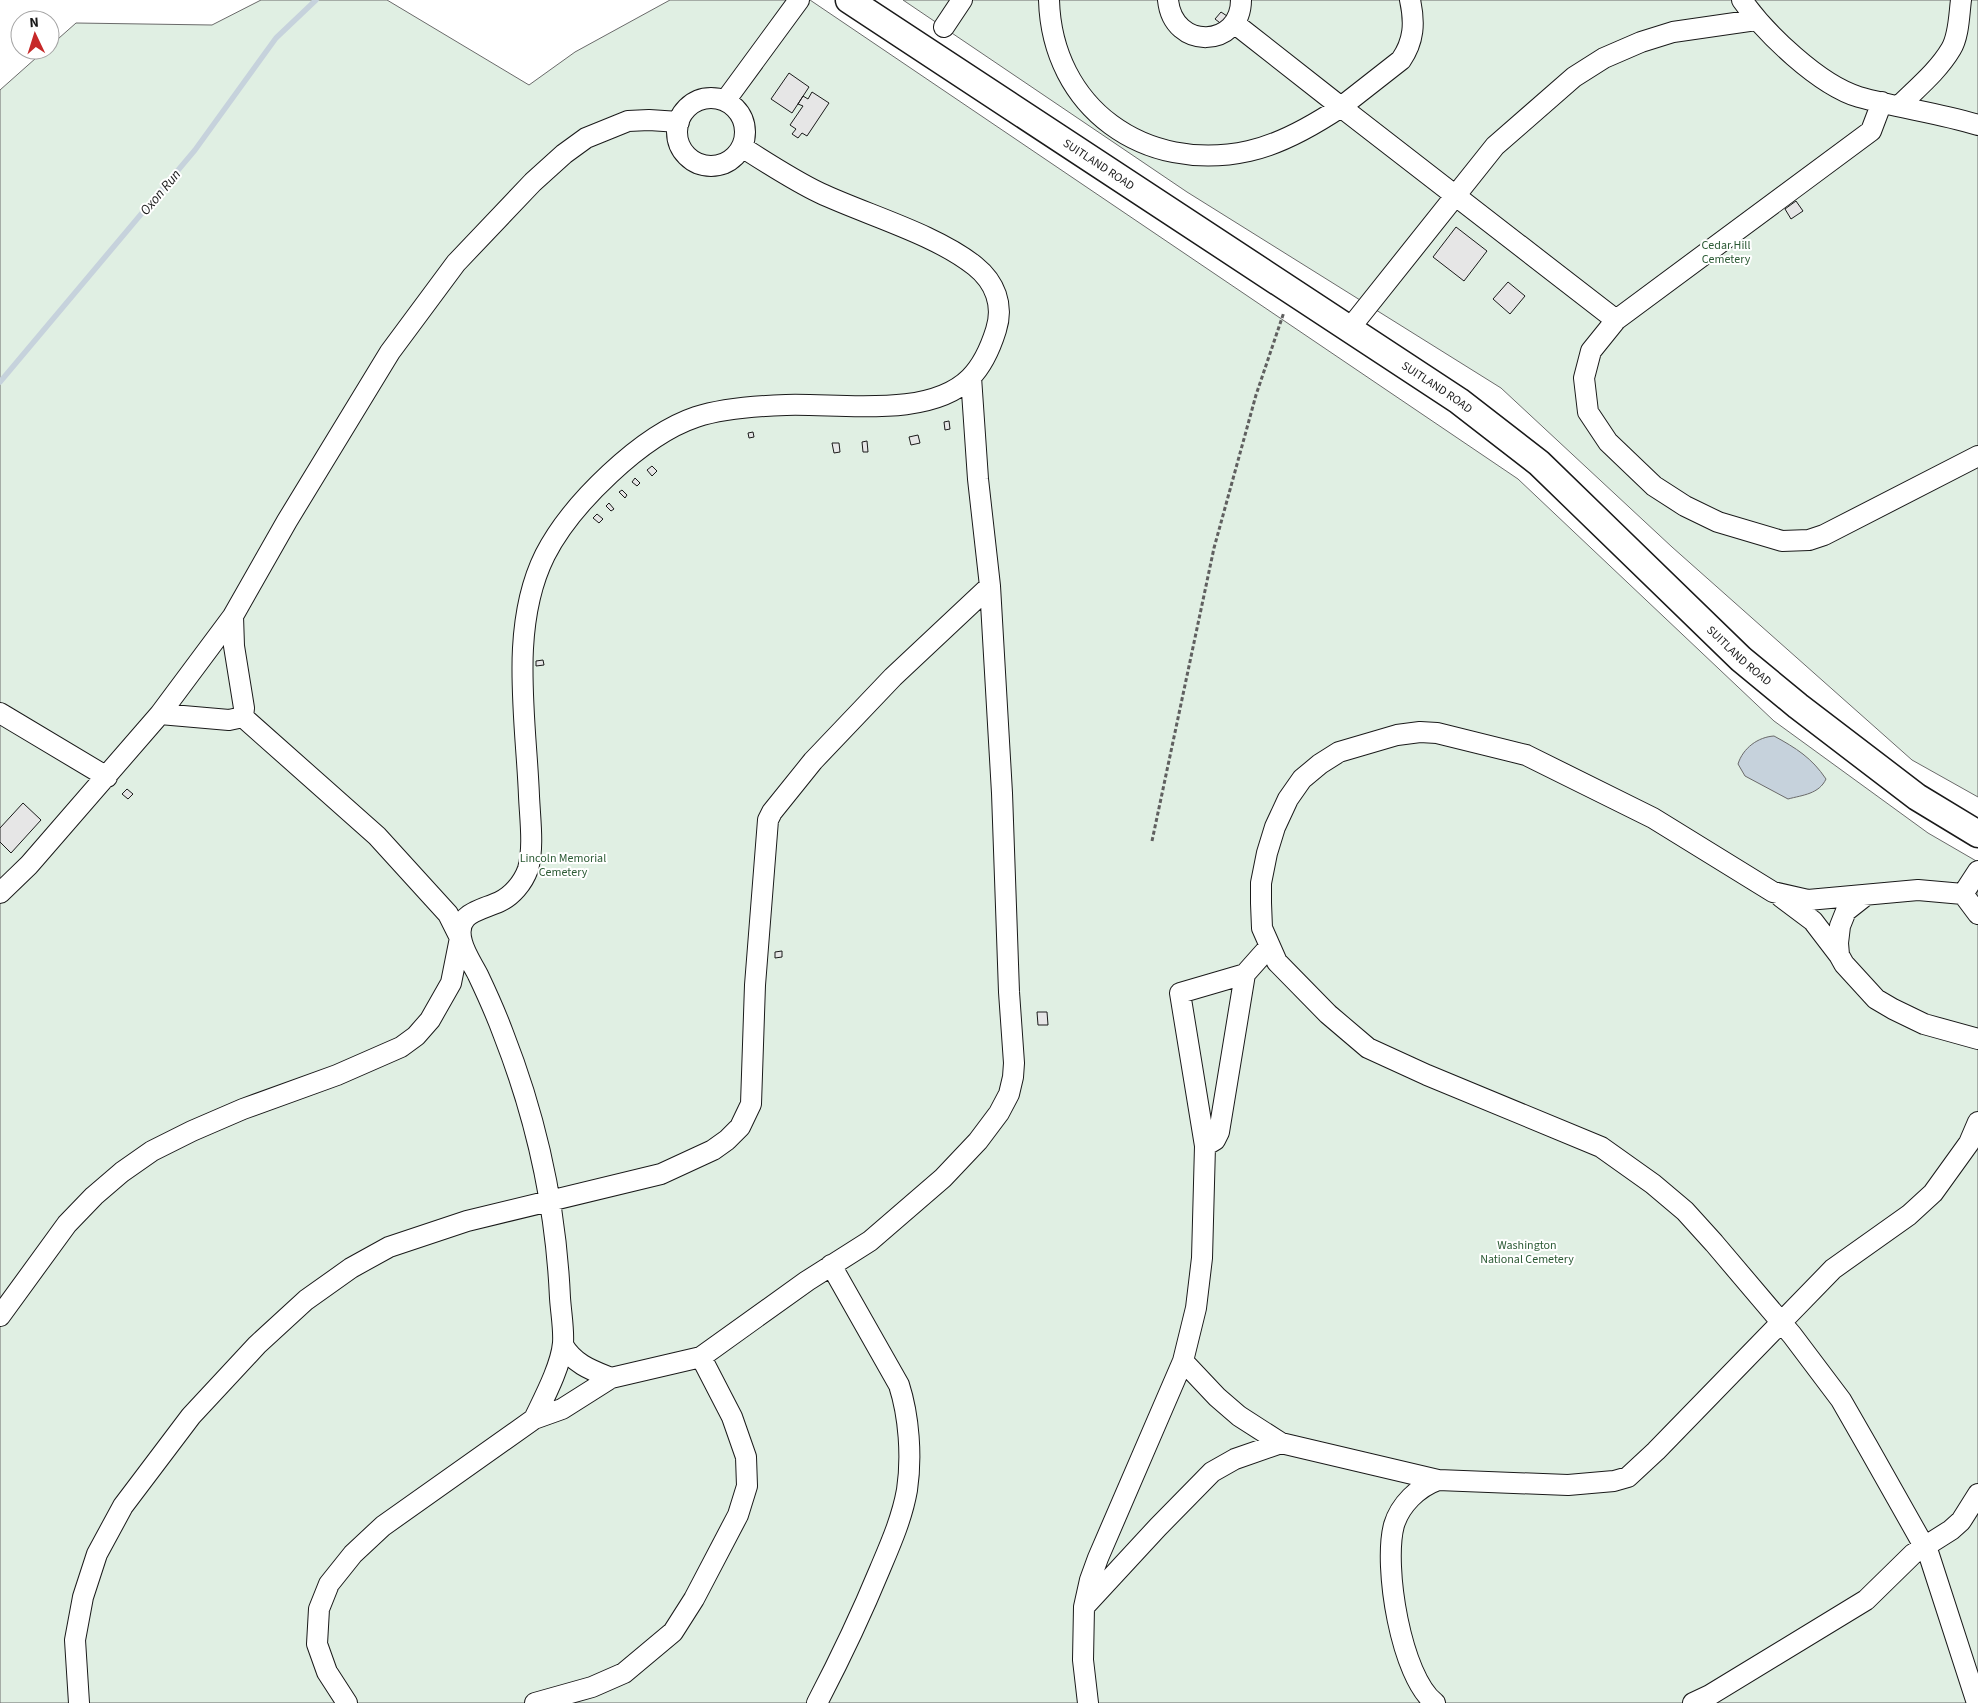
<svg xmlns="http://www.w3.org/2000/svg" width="1978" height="1703" font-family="'Source Sans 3',sans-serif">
<rect width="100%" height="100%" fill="#fff"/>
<!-- green -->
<path fill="#e0efe3" stroke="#6a6a6a" d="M 261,0 L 387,0 L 529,85 L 575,52 L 670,0 L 810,0 L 1518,479 L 1774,721 L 1928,833 L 1978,862 L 1978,1703 L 0,1703 L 0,90 L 45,50 L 50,50 L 50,46 L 76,23 L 212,25 Z
M 903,0 L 1978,0 L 1978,797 L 1912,760 L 1672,547 L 1501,388 L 1187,192 Z"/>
<!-- water -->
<path fill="#c6d2dc" stroke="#6a6a6a" d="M 1774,736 C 1796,748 1812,758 1826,779 C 1819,794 1803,795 1788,799 L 1745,776 L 1738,764 C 1743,748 1758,737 1774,736 Z"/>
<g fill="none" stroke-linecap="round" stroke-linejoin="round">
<!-- stream -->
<path stroke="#c6d2dc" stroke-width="5.5" d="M 0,382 L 195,150 L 276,38 L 316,0"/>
</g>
<!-- building -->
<path fill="#e6e6e6" stroke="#1a1a1a" d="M 1221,12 L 1230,18 L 1224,26 L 1215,19 Z
M 789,73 L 809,87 L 792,113 L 771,99 Z
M 812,92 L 829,103 L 807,136 L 802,133 L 798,138 L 792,134 L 796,129 L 790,125 L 803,106 L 798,104 L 803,96 L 808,99 Z
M 1796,201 L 1803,211 L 1791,219 L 1785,209 Z
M 1456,227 L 1487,251 L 1464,281 L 1433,257 Z
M 1508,282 L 1525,296 L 1510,314 L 1493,299 Z
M 949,421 L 950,429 L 945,430 L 944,422 Z
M 753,432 L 754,437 L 749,438 L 748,433 Z
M 918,435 L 920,443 L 911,445 L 909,437 Z
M 867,441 L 868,452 L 863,452 L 862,442 Z
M 832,443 L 839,443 L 840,452 L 834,453 Z
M 652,466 L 657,471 L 652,476 L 647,470 Z
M 635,478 L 640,483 L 637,486 L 632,482 Z
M 622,490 L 627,495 L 625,498 L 619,492 Z
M 609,503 L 614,509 L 611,511 L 606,506 Z
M 597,514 L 603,519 L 599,523 L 593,518 Z
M 543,660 L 544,665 L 536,666 L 536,661 Z
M 127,789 L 133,794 L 128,799 L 122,794 Z
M 23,803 L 41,820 L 11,853 L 0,842 L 0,828 Z
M 782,951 L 782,957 L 775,958 L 775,952 Z
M 1037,1012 L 1047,1012 L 1048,1025 L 1038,1025 Z"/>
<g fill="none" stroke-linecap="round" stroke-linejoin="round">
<defs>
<path id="minor" d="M 1049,0 C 1052,108 1145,174 1249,151 C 1281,144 1314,125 1341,107 L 1616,320
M 1168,0 C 1173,51 1241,48 1241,0
M 1742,0 C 1765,33 1819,85 1859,97 C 1898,108 1939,113 1978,125
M 1234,23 L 1341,107 L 1401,60 C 1414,41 1415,23 1410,0
M 944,27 L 962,0
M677 132a34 34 0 1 1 68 0a34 34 0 1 1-68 0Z
M 725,101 L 799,0
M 1882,102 L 1871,131 L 1616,320 L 1591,351 L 1584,378 L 1588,412 L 1608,442 L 1654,486 L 1685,506 L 1718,522 L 1782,541 L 1809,540 L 1824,535 L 1978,456
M 1899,106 C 1917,88 1938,71 1951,49 C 1959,36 1959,15 1961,0
M 1350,328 L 1495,146 L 1574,77 L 1604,58 L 1641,42 L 1673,32 L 1756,20
M 233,616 L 234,646 L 244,708 L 243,717
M 0,713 L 107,777
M 160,714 L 233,616 L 287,521 L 390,352 L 456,263 L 533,182 L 564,154 L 586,138 L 628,121 L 649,120 L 679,122
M 0,893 L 29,865 L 160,714 L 229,720 L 243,717 L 377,836 L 448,914 L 460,938 L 451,983 L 430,1020 L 416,1036 L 401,1047 L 337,1075 L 243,1109 L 192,1131 L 152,1151 L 122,1172 L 94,1196 L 67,1224 L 0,1316
M 1963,894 L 1978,871
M 1865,896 L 1846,911 L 1840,926 L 1838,943 L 1839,955 L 1844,964 L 1876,999 L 1893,1009 L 1924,1024 L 1978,1039
M 1781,897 L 1813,921 L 1839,955
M 1205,1146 L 1215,1140 L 1219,1132 L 1245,974
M 563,1345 C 574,1364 591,1370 611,1378
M 1183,1361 L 1217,1397 L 1239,1416 L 1281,1443 L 1438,1480 L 1568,1485 L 1614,1481 L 1628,1477 L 1656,1451 L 1833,1269 L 1909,1215 L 1933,1193 L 1969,1143 L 1978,1122
M 534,1419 L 562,1409 L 611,1378 L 701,1357 L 807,1281 L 870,1241 L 943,1178 L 978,1141 L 999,1113 L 1009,1094 L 1013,1077 L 1014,1063 L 1009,992 L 1002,793 L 990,586 L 978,479 L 971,377
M 1084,1607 L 1090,1580 L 1098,1558 L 1183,1361 L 1196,1308 L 1202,1258 L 1205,1146 L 1180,993 L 1245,974 L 1269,947
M 79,1703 L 75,1640 L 83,1597 L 97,1554 L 123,1506 L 191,1416 L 257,1345 L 306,1300 L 351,1268 L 389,1247 L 467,1221 L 661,1174 L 713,1150 L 727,1140 L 740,1127 L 751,1104 L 755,985 L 768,820 L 772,812 L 813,761 L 893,677 L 990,586
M 347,1703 L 327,1672 L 317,1644 L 319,1609 L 329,1584 L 353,1554 L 383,1526 L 534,1419 C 544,1398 561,1366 563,1343 C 564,1329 561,1313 560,1298 C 556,1208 536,1117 503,1033 C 496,1014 487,994 478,975 C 473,965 465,954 462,942 C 454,913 479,911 499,902 C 512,896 523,883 528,869 C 534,847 530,819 529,796 C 526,719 509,627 545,555 C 571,504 642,435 696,417 C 724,408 757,406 786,405 C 839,403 929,419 970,378 C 982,366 991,346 996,330 C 1004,305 995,282 975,266 C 935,234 867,215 820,193 C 793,180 767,163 742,147
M 535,1703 L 592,1687 L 624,1673 L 673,1632 L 694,1599 L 738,1515 L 747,1486 L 746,1457 L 732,1417 L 701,1357
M 817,1703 C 840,1659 861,1615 880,1569 C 891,1543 902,1518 907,1490 C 912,1457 909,1416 899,1385 L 831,1265
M 1088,1703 L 1083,1660 L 1084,1607 L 1158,1527 L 1212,1472 L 1235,1459 L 1281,1443
M 1435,1703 C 1401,1677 1383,1566 1394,1525 C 1400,1505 1418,1487 1438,1480
M 1693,1703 L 1710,1695 L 1866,1600 L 1913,1554 L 1951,1530 L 1961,1521 L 1978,1494
M 1977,1703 L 1929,1555 L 1868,1447 L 1841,1400 L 1792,1335 L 1714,1243 L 1685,1211 L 1653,1184 L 1601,1147 L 1427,1075 L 1368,1048 L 1328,1014 L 1277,962 L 1262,928 L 1261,903 L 1261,883 L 1267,853 L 1275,827 L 1288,799 L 1302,779 L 1320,764 L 1339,752 L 1397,735 L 1420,732 L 1437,733 L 1526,755 L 1653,818 L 1773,892 L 1808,900 L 1918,890 L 1963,894 L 1978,914"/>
<g id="major">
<path id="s1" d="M 849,0 L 1459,401 L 1539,463 L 1741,659 L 1798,706 L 1917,797 L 1978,834"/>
</g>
</defs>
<!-- minor casing -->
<use href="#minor" stroke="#1a1a1a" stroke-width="22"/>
<!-- major casing -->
<use href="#major" stroke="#1a1a1a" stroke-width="29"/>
<!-- path -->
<path stroke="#5f5f5f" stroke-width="3" stroke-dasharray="4 2.5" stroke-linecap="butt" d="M 1152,841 L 1214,548 L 1256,395 L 1284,312"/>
<!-- minor -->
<use href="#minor" stroke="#fff" stroke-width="20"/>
<!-- major -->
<use href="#major" stroke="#fff" stroke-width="26"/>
</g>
<g text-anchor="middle" stroke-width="4" stroke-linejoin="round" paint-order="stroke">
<!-- street labels -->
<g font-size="12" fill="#1a1a1a" stroke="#fff">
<text dy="4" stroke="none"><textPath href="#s1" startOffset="299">SUITLAND ROAD</textPath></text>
<text dy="4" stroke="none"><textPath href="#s1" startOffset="704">SUITLAND ROAD</textPath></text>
<text dy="4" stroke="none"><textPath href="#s1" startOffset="1109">SUITLAND ROAD</textPath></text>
</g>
<!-- park labels -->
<g font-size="12" fill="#2b5a34" stroke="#fff">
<text x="1726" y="249">Cedar Hill<tspan x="1726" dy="14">Cemetery</tspan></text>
<text x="563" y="862">Lincoln Memorial<tspan x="563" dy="14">Cemetery</tspan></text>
<text x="1527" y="1249">Washington<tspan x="1527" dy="14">National Cemetery</tspan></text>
</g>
<!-- water labels -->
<g font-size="14" font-style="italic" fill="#1a1a1a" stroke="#fff">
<text transform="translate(160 192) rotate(-50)" y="5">Oxon Run</text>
</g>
</g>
<!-- north arrow -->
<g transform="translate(35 35) rotate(356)"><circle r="24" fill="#ffffff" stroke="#a3a3a3"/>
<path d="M0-4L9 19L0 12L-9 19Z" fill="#c62828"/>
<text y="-8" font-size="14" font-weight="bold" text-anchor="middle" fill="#1a1a1a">N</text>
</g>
</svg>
